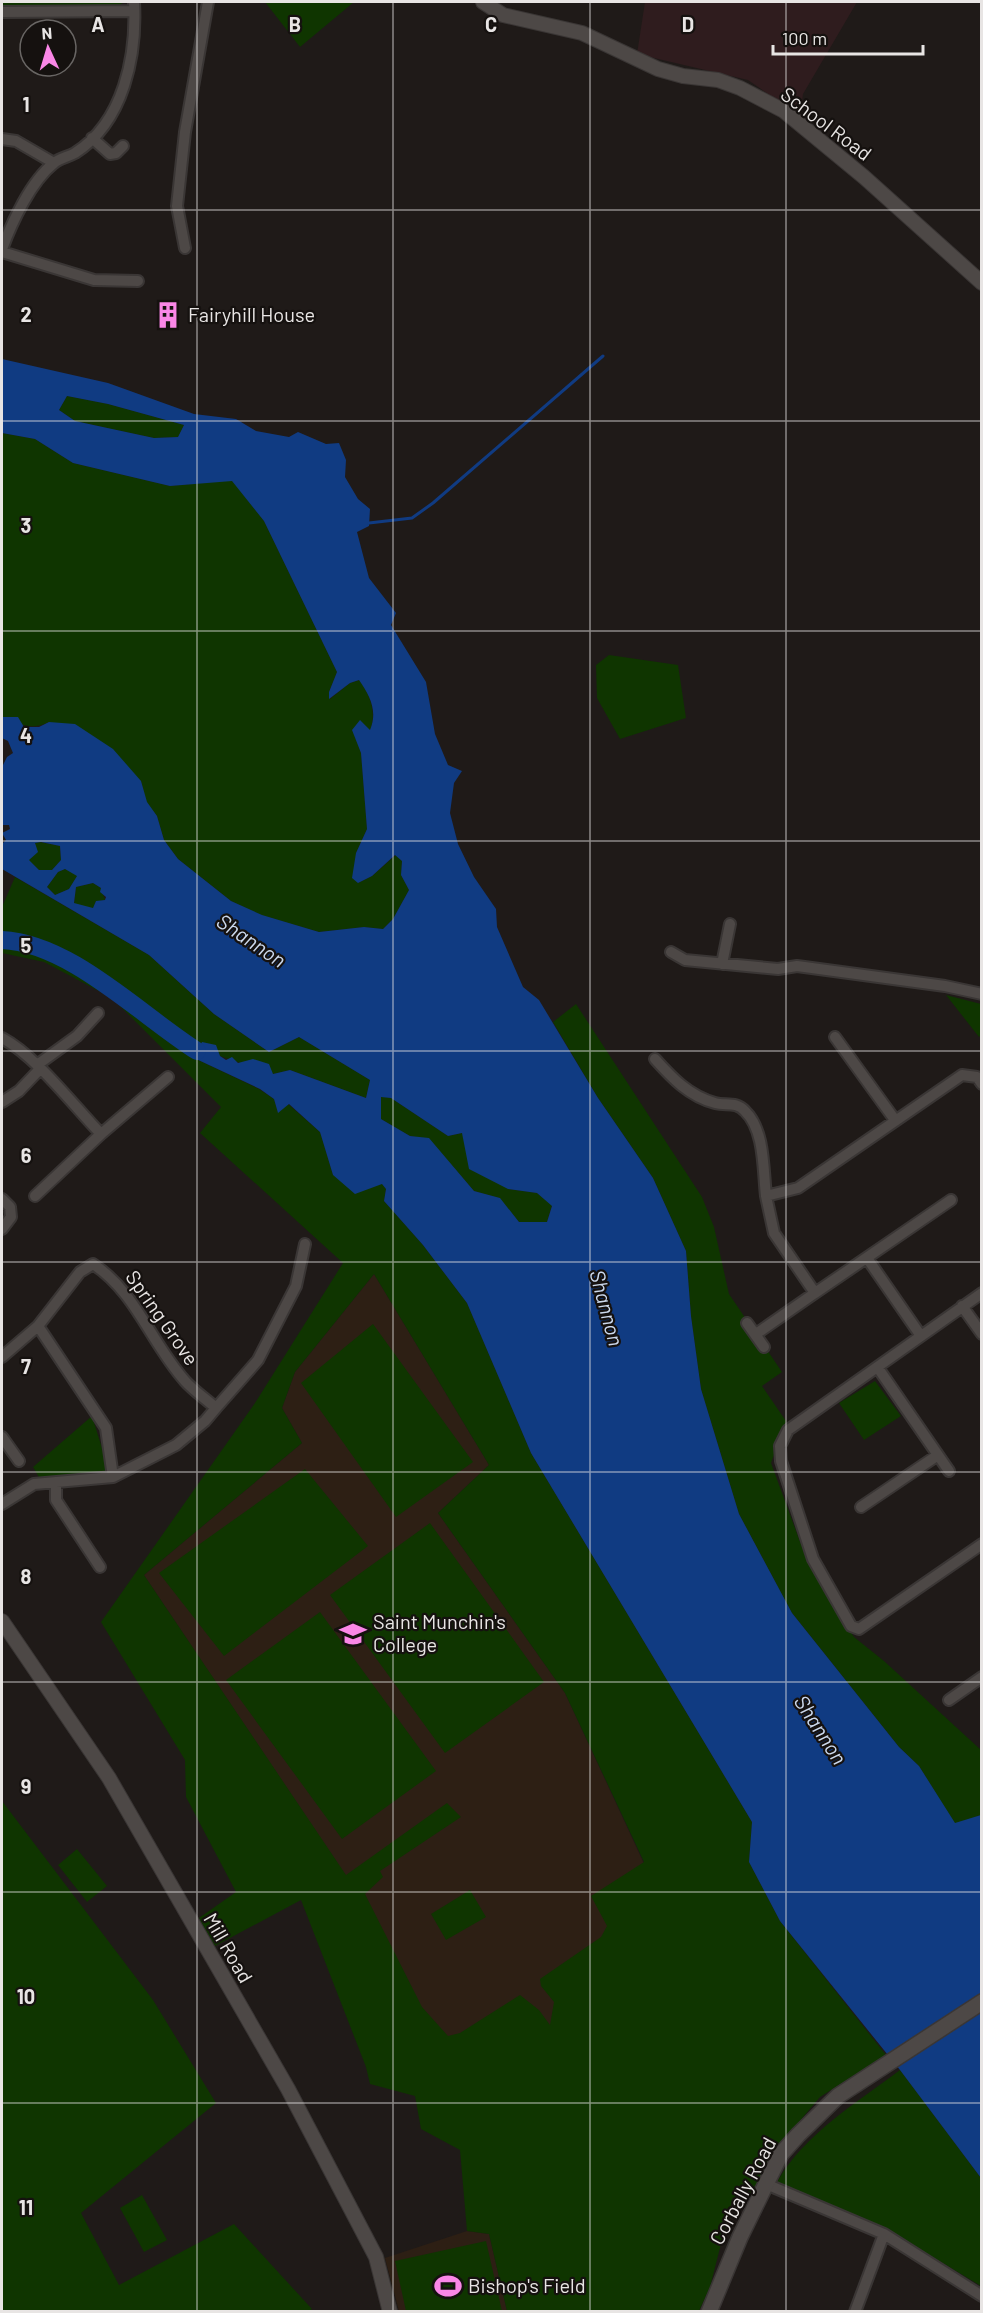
<svg xmlns="http://www.w3.org/2000/svg" width="983" height="2313" font-family="Barlow,sans-serif">
<rect width="100%" height="100%" fill="#1f1a18"/>
<!-- commercial -->
<path fill="#2f1c1e" d="M 645,2 L 857,2 L 803,94 L 800,116 L 748,80 L 637,54 Z"/>
<!-- education -->
<path fill="#2d1f14" d="M 374,1274 L 489,1465 L 438,1513 L 565,1693 L 665,1909 L 559,2063 L 366,2067 L 345,1875 L 144,1575 L 302,1443 L 282,1408 L 295,1372 Z
M 467,2231 L 489,2234 L 507,2311 L 399,2311 L 385,2258 Z"/>
<!-- green -->
<path fill="#0f3500" fill-rule="evenodd" d="M 2,2 L 125,2 L 112,8 L 2,6 Z
M 265,2 L 354,2 L 300,47 Z
M 67,396 L 108,404 L 184,425 L 178,437 L 154,438 L 75,421 L 59,410 Z
M 2,433 L 35,439 L 73,463 L 170,486 L 232,480 L 264,521 L 337,672 L 329,692 L 330,699 L 350,683 L 360,680 C 370,696 377,712 370,731 L 353,730 L 361,753 L 367,829 L 356,853 L 358,883 L 372,876 L 396,855 L 402,861 L 401,875 L 409,890 L 393,919 L 383,929 L 364,927 L 319,932 L 261,915 L 231,901 L 178,859 L 164,840 L 157,816 L 146,802 L 141,781 L 49,722 C 31,731 19,724 2,717 Z
M 609,655 L 678,665 L 686,718 L 620,739 L 597,698 L 596,665 Z
M 40,842 L 60,846 L 61,860 L 52,870 L 39,870 L 28,860 L 36,847 L 35,843 Z
M 65,869 L 78,875 L 69,889 L 55,895 L 47,887 L 58,872 Z
M 15,877 L 149,955 L 214,1014 L 269,1052 L 299,1037 L 370,1080 L 366,1098 L 290,1070 L 273,1074 L 220,1056 L 194,1058 L 259,1089 L 274,1099 L 278,1112 L 288,1104 L 320,1132 L 333,1175 L 382,1183 L 386,1189 L 384,1201 L 423,1245 L 467,1303 L 531,1453 L 752,1822 L 749,1862 L 780,1921 L 886,2055 L 820,2097 L 787,2136 L 742,2206 L 733,2197 L 710,2287 L 699,2311 L 507,2311 L 489,2234 L 467,2231 L 460,2150 L 421,2129 L 415,2096 L 370,2084 L 366,2067 L 301,1900 L 215,1946 L 199,1918 L 236,1892 L 186,1797 L 185,1760 L 101,1622 L 255,1403 L 343,1263 L 200,1133 L 221,1107 L 112,998 L 44,962 L 2,953 L 2,907 ZM 374,1274 L 489,1465 L 438,1513 L 565,1693 L 644,1862 L 591,1896 L 607,1926 L 601,1937 L 540,1979 L 541,1986 L 554,2002 L 550,2025 L 539,2010 L 520,1995 L 460,2033 L 448,2036 L 422,2007 L 365,1894 L 383,1877 L 380,1871 L 461,1817 L 447,1803 L 346,1875 L 144,1575 L 302,1443 L 282,1408 L 295,1372 Z
M 93,883 L 101,888 L 105,900 L 96,902 L 93,909 L 74,904 L 76,887 Z
M 946,995 L 981,1004 L 981,1035 L 979,1037 Z
M 576,1004 L 702,1197 L 714,1227 L 729,1294 L 782,1372 L 762,1386 L 786,1421 L 771,1463 L 806,1558 L 827,1597 L 854,1637 L 884,1661 L 981,1750 L 981,1815 L 955,1824 L 919,1766 L 899,1747 L 792,1613 L 739,1514 L 701,1389 L 691,1316 L 686,1251 L 653,1178 L 598,1098 L 553,1022 Z
M 381,1096 L 391,1098 L 448,1136 L 462,1133 L 508,1189 L 537,1193 L 552,1205 L 547,1222 L 519,1222 L 499,1198 L 474,1191 L 429,1139 L 410,1136 L 381,1119 Z
M 373,1324 L 473,1462 L 396,1517 L 301,1383 Z
M 875,1381 L 901,1416 L 864,1440 L 839,1403 Z
M 92,1416 L 107,1464 L 106,1472 L 40,1479 L 33,1467 Z
M 305,1469 L 368,1546 L 224,1656 L 159,1573 Z
M 430,1523 L 544,1682 L 445,1753 L 330,1595 Z
M 320,1612 L 436,1771 L 342,1839 L 226,1680 Z
M 2,1801 L 153,2000 L 216,2103 L 81,2213 L 119,2285 L 234,2224 L 312,2309 L 307,2312 L 2,2311 Z
M 77,1849 L 107,1886 L 87,1902 L 58,1865 Z
M 470,1890 L 486,1917 L 446,1940 L 431,1914 Z
M 900,2070 L 981,2178 L 981,2286 L 888,2230 L 777,2182 C 804,2134 858,2102 900,2070 Z
M 142,2195 L 167,2240 L 144,2252 L 120,2208 Z
M 486,2241 L 502,2311 L 406,2311 L 395,2261 Z"/>
<!-- water -->
<path fill="#103b82" fill-rule="evenodd" d="M 2,359 L 108,383 L 194,414 L 236,419 L 256,431 L 289,437 L 298,432 L 326,444 L 339,443 L 346,460 L 345,477 L 358,499 L 370,509 L 369,526 L 357,532 L 369,578 L 396,613 L 391,625 L 426,682 L 435,734 L 448,765 L 462,771 L 454,783 L 450,813 L 458,844 L 474,877 L 496,909 L 497,927 L 523,987 L 539,1000 L 598,1098 L 653,1178 L 686,1251 L 691,1316 L 701,1389 L 739,1514 L 792,1613 L 899,1747 L 919,1766 L 955,1823 L 981,1815 L 981,2178 L 900,2070 L 780,1921 L 749,1862 L 752,1822 L 531,1453 L 467,1303 L 423,1245 L 384,1201 L 386,1189 L 382,1184 L 355,1194 L 333,1175 L 320,1132 L 289,1104 L 278,1113 L 274,1099 L 260,1089 L 194,1058 L 202,1042 L 216,1045 L 220,1056 L 226,1060 L 232,1057 L 238,1063 L 253,1059 L 269,1064 L 273,1074 L 290,1070 L 366,1098 L 370,1080 L 299,1037 L 269,1052 L 214,1014 L 149,955 L 2,869 L 2,844 L 6,840 L 2,833 L 10,829 L 9,825 L 2,825 L 2,767 L 7,757 L 13,753 L 8,741 L 2,738 L 2,717 L 18,717 L 24,727 L 39,727 L 49,722 L 75,724 L 113,749 L 141,781 L 147,802 L 157,816 L 164,840 L 178,859 L 231,901 L 262,915 L 319,932 L 364,927 L 383,929 L 393,919 L 409,890 L 401,875 L 402,861 L 395,855 L 372,876 L 358,883 L 352,878 L 356,853 L 367,829 L 361,753 L 352,730 L 360,720 L 370,730 C 378,711 370,696 359,680 L 350,683 L 329,699 L 329,692 L 337,672 L 264,521 L 232,481 L 170,486 L 73,463 L 35,439 L 2,433 ZM 67,396 L 108,404 L 184,425 L 178,437 L 154,438 L 75,421 L 59,410 ZM 41,842 L 60,846 L 61,860 L 52,870 L 39,870 L 29,860 L 38,852 L 35,843 ZM 65,869 L 77,876 L 69,889 L 55,895 L 47,887 L 58,872 ZM 93,883 L 101,888 L 100,892 L 106,897 L 105,900 L 96,901 L 93,908 L 74,903 L 76,887 ZM 381,1097 L 391,1098 L 448,1136 L 462,1133 L 469,1169 L 508,1189 L 537,1193 L 552,1206 L 547,1222 L 519,1222 L 500,1198 L 474,1191 L 429,1138 L 410,1136 L 381,1119 Z"/>
<g fill="none" stroke-linecap="round" stroke-linejoin="round">
<!-- stream -->
<path stroke="#103b82" stroke-width="3" d="M 369,523 L 412,518 L 433,503 L 603,356"/>
<!-- river -->
<path stroke="#103b82" stroke-width="18" d="M 2,940 C 70,943 139,1014 197,1051"/>
<defs>
<path id="minor" d="M 2,12 L 134,11
M 92,138 L 110,154 L 116,153 L 123,146
M 2,139 L 16,141 L 54,163
M 185,248 L 177,206 L 185,132 L 208,2
M 2,249 C 12,222 31,181 54,163 C 60,158 68,157 75,153 C 124,122 137,55 134,2
M 2,252 L 94,280 L 138,281
M 671,952 L 685,960 L 778,969 L 797,966 L 945,986 L 982,994
M 722,964 L 730,924
M 835,1037 L 895,1120
M 2,1038 C 36,1056 73,1105 101,1134 L 168,1077
M 655,1059 C 672,1078 689,1096 715,1103 C 726,1106 736,1101 745,1111 C 765,1130 763,1170 766,1196
M 37,1065 L 77,1036 L 98,1013
M 2,1102 L 19,1091 L 39,1070
M 35,1196 L 101,1134
M 2,1199 L 10,1207 L 11,1217 L 2,1229
M 951,1200 L 815,1293 L 774,1233 L 766,1196 L 798,1188 L 962,1075 L 977,1077 L 982,1084
M 867,1258 L 921,1336
M 982,1293 L 788,1430 L 780,1446 L 781,1461 L 813,1559 L 851,1626 L 859,1629 L 982,1544
M 962,1306 L 982,1334
M 747,1323 L 764,1347
M 756,1334 L 815,1293
M 2,1357 L 38,1326
M 878,1368 L 949,1471
M 216,1408 L 258,1360 L 296,1286 L 305,1244
M 2,1437 L 19,1461
M 56,1482 L 56,1500 L 100,1567
M 2,1504 L 34,1484 L 113,1477 L 176,1445 L 205,1421 L 216,1408 C 206,1399 194,1391 185,1381 C 151,1343 136,1292 93,1264 L 80,1272 L 38,1326 L 106,1428 L 113,1477
M 861,1507 L 938,1455
M 949,1700 L 982,1677
M 766,2184 L 884,2234 L 982,2296
M 855,2312 L 884,2234"/>
<path id="tertiary" d="M 483,2 L 503,15 L 582,33 L 658,69 L 683,76 L 718,80 L 740,88 L 784,111 L 864,177 L 982,283
M 2,1621 L 109,1778 L 288,2089 L 376,2257 L 390,2312"/>
<path id="secondary" d="M 709,2312 L 740,2237 L 766,2184 L 781,2154 L 798,2135 L 838,2096 L 982,2002"/>
</defs>
<!-- minor casing -->
<use href="#minor" stroke="#3a3635" stroke-width="14"/>
<!-- tertiary casing -->
<use href="#tertiary" stroke="#3a3635" stroke-width="16"/>
<!-- secondary casing -->
<use href="#secondary" stroke="#3a3635" stroke-width="18"/>
<!-- minor -->
<use href="#minor" stroke="#4d4846" stroke-width="10"/>
<!-- tertiary -->
<use href="#tertiary" stroke="#4d4846" stroke-width="14"/>
<!-- secondary -->
<use href="#secondary" stroke="#4d4846" stroke-width="15"/>
</g>
<!-- grid -->
<path fill="none" stroke="#e8e5e4" stroke-width="1.5" stroke-opacity="0.55" d="M 197,2 L 197,2312M 393,2 L 393,2312M 590,2 L 590,2312M 786,2 L 786,2312M 2,210 L 982,210M 2,421 L 982,421M 2,631 L 982,631M 2,841 L 982,841M 2,1051 L 982,1051M 2,1262 L 982,1262M 2,1472 L 982,1472M 2,1682 L 982,1682M 2,1892 L 982,1892M 2,2103 L 982,2103"/>
<!-- icons -->
<defs>
<symbol id="building-bare" viewBox="-9 -9 18 18"><path d="M-4-6H4V6H1V3H-1V6H-4ZM-2.5-4.3h1.7v1.8h-1.7ZM.8-4.3h1.7v1.8H.8ZM-2.5-1h1.7V.8h-1.7ZM.8-1h1.7V.8H.8Z" fill="#fa87e7" stroke="#15110f" stroke-width="2.5" paint-order="stroke"/></symbol>
<symbol id="school-bare" viewBox="-9 -9 18 18"><path d="M0-5L7-2L0 1L-7-2ZM-4 1L0 2.5L4 1V4Q0 6-4 4Z" fill="#fa87e7" stroke="#15110f" stroke-width="2.5" paint-order="stroke"/></symbol>
<symbol id="stadium-bare" viewBox="-9 -9 18 18"><path d="M0-5a6.5 5 0 1 0 0 10a6.5 5 0 1 0 0-10ZM-3.5-1.8h7v3.6h-7Z" fill="#fa87e7" stroke="#15110f" stroke-width="2.5" paint-order="stroke"/></symbol>
</defs>
<g fill-rule="evenodd">
<use href="#building-bare" x="149" y="296" width="38" height="38"/>
<use href="#school-bare" x="334" y="1615" width="38" height="38"/>
<use href="#stadium-bare" x="429" y="2267" width="38" height="38"/>
</g>
<g text-anchor="middle" stroke-width="4.5" stroke-linejoin="round" paint-order="stroke">
<!-- street labels -->
<g font-size="20" fill="#e8e5e4" stroke="#15110f">
<text transform="translate(826 124) rotate(37)" y="7">School Road</text>
<text transform="translate(162 1318) rotate(55)" y="7">Spring Grove</text>
<text transform="translate(228 1948) rotate(60)" y="7">Mill Road</text>
<text transform="translate(743 2191) rotate(-62)" y="7">Corbally Road</text>
</g>
<!-- poi labels -->
<g font-size="20" fill="#e8e5e4" stroke="#15110f" text-anchor="start">
<text x="188" y="322">Fairyhill House</text>
<text x="373" y="1629">Saint Munchin's<tspan x="373" dy="23">College</tspan></text>
<text x="468" y="2293">Bishop's Field</text>
</g>
<!-- water labels -->
<g font-size="21" font-style="italic" fill="#ccd9ed" stroke="#15110f">
<text transform="translate(251 941) rotate(34)" y="7">Shannon</text>
<text transform="translate(606 1308) rotate(75)" y="7">Shannon</text>
<text transform="translate(820 1730) rotate(57)" y="7">Shannon</text>
</g>
</g>
<g font-size="20" text-anchor="middle" font-weight="bold" fill="#e8e5e4" stroke="#15110f" stroke-width="4.5" stroke-linejoin="round" paint-order="stroke">
<text x="98" y="32">A</text>
<text x="295" y="32">B</text>
<text x="491" y="32">C</text>
<text x="688" y="32">D</text>
<text x="26" y="112">1</text>
<text x="26" y="322">2</text>
<text x="26" y="533">3</text>
<text x="26" y="743">4</text>
<text x="26" y="953">5</text>
<text x="26" y="1163">6</text>
<text x="26" y="1374">7</text>
<text x="26" y="1584">8</text>
<text x="26" y="1794">9</text>
<text x="26" y="2004">10</text>
<text x="26" y="2215">11</text>
</g>
<!-- border -->
<rect width="983" height="2313" fill="none" stroke="#e8e5e4" stroke-width="6"/>
<!-- north arrow -->
<g transform="translate(48 48) rotate(356)"><circle r="28" fill="#15110f" stroke="#696664" stroke-width="1.5"/>
<path d="M0-4.5L10 22L0 15L-10 22Z" fill="#fa87e7"/>
<text y="-9" font-size="16" font-weight="bold" text-anchor="middle" fill="#e8e5e4">N</text>
</g>
<!-- scale -->
<path d="M773 45v9h150v-9" fill="none" stroke="#e8e5e4" stroke-width="3"/>
<text x="782" y="45" font-size="18" fill="#e8e5e4" stroke="#15110f" stroke-width="4.5" paint-order="stroke">100 m</text>
</svg>
